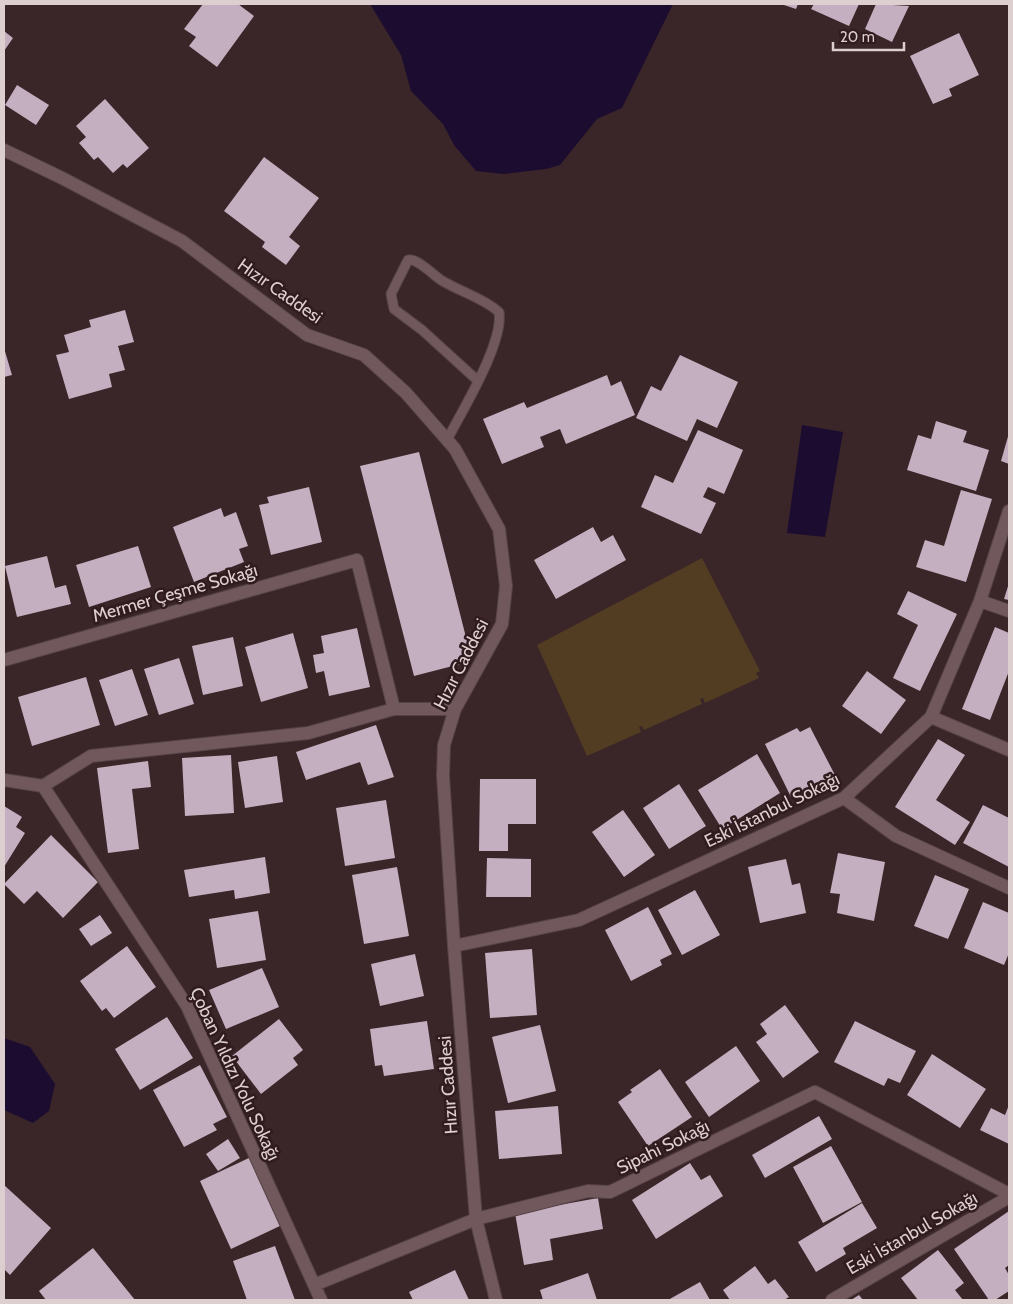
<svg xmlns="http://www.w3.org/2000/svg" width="1013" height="1304" font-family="Cabin,sans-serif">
<rect width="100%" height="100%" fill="#3a2529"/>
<!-- green -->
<path fill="#523c22" d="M 702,558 L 760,671 L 756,673 L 759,678 L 705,703 L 703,698 L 700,699 L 702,704 L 644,730 L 642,726 L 639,727 L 641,732 L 587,756 L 537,645 Z"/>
<!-- water -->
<path fill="#1c0d30" d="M 370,4 L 673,4 L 622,108 L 597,119 L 560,165 L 546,169 L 503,174 L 476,171 L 454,145 L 443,124 L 411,91 L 401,55 Z
M 802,425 L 843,432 L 825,537 L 787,533 Z
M 4,1038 L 30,1047 L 55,1084 L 49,1111 L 33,1123 L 4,1110 Z"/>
<!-- building -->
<path fill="#c4afc0" d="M 203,4 L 238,4 L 254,16 L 217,67 L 189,46 L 196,37 L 184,29 Z
M 781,4 L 798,4 L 796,9 Z
M 814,4 L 859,4 L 849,26 L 811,9 Z
M 876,4 L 909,6 L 892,42 L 865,29 Z
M 4,31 L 13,38 L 4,51 Z
M 959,33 L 979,75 L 949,89 L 952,96 L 933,104 L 910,56 Z
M 17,85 L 49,105 L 36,125 L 5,105 Z
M 105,99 L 149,148 L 127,168 L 123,164 L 113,173 L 98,157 L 94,160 L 79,143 L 86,137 L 76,126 Z
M 264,157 L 319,198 L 289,237 L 300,246 L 286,265 L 262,247 L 265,242 L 224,211 Z
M 125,310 L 134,342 L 118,346 L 125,370 L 109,374 L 112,387 L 69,399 L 56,355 L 69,352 L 64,335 L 91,327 L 89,320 Z
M 4,348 L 12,375 L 4,377 Z
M 680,355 L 738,382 L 717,428 L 697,419 L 687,441 L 636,418 L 651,386 L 661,391 Z
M 607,375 L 611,386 L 621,381 L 635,415 L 566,444 L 560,429 L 540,437 L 544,447 L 502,464 L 483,419 L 524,402 L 527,408 Z
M 936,421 L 967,431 L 963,442 L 989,450 L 976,491 L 907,470 L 918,435 L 931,439 Z
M 698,430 L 743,450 L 724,494 L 708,487 L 703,497 L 716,503 L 701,534 L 641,507 L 655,475 L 673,483 Z
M 1009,433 L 1009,464 L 1001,461 Z
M 419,452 L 472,661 L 414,676 L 360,466 Z
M 309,487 L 322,542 L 271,555 L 259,505 L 269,503 L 267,497 Z
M 961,490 L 992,499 L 966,582 L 916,567 L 925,540 L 944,546 Z
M 221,508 L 224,517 L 236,512 L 248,546 L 239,549 L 244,562 L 194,582 L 173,527 Z
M 593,527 L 601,542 L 613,535 L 626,560 L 556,599 L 534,560 Z
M 138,546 L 151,587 L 89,607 L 76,565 Z
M 47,556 L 55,588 L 66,585 L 71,604 L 17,617 L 5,566 Z
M 1009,583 L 1009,600 L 1004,599 Z
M 908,591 L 957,614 L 920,691 L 893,678 L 918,625 L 897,614 Z
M 995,627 L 1009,633 L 1009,671 L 990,720 L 962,709 Z
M 357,628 L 370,687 L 329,696 L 324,671 L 316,673 L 313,655 L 324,653 L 321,636 Z
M 293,633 L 308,688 L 261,702 L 245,647 Z
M 233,637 L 243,686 L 203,695 L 192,646 Z
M 179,658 L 194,704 L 159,715 L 144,669 Z
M 132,669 L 148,715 L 115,726 L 99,680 Z
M 867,671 L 906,700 L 881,734 L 842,706 Z
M 86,677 L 100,725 L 32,746 L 18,697 Z
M 376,725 L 394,777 L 368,785 L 360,762 L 306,780 L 296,752 Z
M 810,727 L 835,775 L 791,797 L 765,744 L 797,728 L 800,732 Z
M 938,739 L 965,755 L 936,800 L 970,822 L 955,845 L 895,807 Z
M 757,754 L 780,793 L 722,829 L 698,790 Z
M 231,755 L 234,813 L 185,816 L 182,758 Z
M 277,756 L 283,802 L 245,808 L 238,762 Z
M 148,761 L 151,787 L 132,789 L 139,849 L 108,853 L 97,768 Z
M 480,779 L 536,779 L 536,824 L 508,824 L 508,851 L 479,851 Z
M 679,784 L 706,826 L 669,849 L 643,808 Z
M 386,800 L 395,858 L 345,866 L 336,808 Z
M 983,805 L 1009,818 L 1009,867 L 963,843 Z
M 4,806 L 22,817 L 16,827 L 25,833 L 4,867 Z
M 623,810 L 655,855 L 624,877 L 592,832 Z
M 51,835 L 98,882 L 63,918 L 37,891 L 24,904 L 4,884 Z
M 838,853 L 885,862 L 874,921 L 837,913 L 840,894 L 830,893 Z
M 265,857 L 270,893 L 235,899 L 234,890 L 189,897 L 184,870 Z
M 487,858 L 531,859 L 531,897 L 486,897 Z
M 786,859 L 792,885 L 800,883 L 806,913 L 760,923 L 748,867 Z
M 397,867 L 409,936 L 364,944 L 352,875 Z
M 935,875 L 969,889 L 948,939 L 914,926 Z
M 695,890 L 720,935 L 682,955 L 658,910 Z
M 983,902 L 1009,913 L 1009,953 L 1004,965 L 964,948 Z
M 648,907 L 672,954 L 660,960 L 662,965 L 631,981 L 605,930 Z
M 258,911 L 266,960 L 217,968 L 209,919 Z
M 100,915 L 112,933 L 91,946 L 79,929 Z
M 127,946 L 156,987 L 114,1018 L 106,1008 L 102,1011 L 80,981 Z
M 532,949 L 537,1015 L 490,1018 L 485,953 Z
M 415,954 L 424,996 L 380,1006 L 371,964 Z
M 262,968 L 279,1007 L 226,1029 L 209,990 Z
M 785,1005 L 819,1052 L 783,1078 L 756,1042 L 767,1034 L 760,1024 Z
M 167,1017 L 193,1058 L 140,1090 L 115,1049 Z
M 279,1019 L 303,1050 L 293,1058 L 298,1065 L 261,1094 L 232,1056 Z
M 427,1021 L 434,1069 L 384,1076 L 382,1065 L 375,1066 L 370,1029 Z
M 855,1021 L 916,1051 L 900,1083 L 888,1078 L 884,1086 L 834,1062 Z
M 540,1025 L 556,1091 L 508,1103 L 492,1037 Z
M 736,1046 L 760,1081 L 709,1117 L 685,1082 Z
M 932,1054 L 986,1089 L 960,1128 L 907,1095 Z
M 200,1065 L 227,1117 L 213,1124 L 217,1130 L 184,1147 L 153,1090 Z
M 660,1069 L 692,1117 L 648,1146 L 618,1102 L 632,1092 L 630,1090 Z
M 1009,1105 L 1009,1144 L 980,1130 L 991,1108 L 1005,1115 Z
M 558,1106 L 562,1154 L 499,1159 L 495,1111 Z
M 819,1116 L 832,1139 L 765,1178 L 752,1155 Z
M 228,1139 L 240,1158 L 218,1171 L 206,1154 Z
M 831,1146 L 862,1202 L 823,1223 L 793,1167 Z
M 251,1157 L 282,1225 L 231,1249 L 200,1181 Z
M 690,1163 L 701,1180 L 710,1175 L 723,1196 L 656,1239 L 632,1200 Z
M 4,1185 L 51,1228 L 10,1275 L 4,1269 Z
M 598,1198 L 603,1229 L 550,1239 L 553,1260 L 524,1265 L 515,1213 Z
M 862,1203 L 877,1228 L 843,1248 L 846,1254 L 816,1272 L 798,1242 Z
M 1009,1211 L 1009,1265 L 1005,1268 L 1009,1275 L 1009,1291 L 995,1300 L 989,1300 L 954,1249 Z
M 275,1246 L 295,1300 L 247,1300 L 233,1261 Z
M 93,1248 L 135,1300 L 46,1300 L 39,1291 Z
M 938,1250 L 964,1283 L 955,1290 L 963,1300 L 918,1300 L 901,1278 Z
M 755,1266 L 768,1284 L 775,1279 L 789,1297 L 784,1300 L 730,1300 L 723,1290 Z
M 455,1270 L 469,1300 L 413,1300 L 409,1292 Z
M 588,1273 L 597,1300 L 543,1300 L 540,1290 Z
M 700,1282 L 710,1300 L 668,1300 Z
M 859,1295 L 863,1300 L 851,1300 Z"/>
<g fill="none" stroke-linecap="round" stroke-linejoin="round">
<defs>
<path id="lane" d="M 447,440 C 462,411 504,343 499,312 C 482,297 460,292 441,280 C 432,274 417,258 408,260 L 391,294 L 394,309 L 422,330 L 477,380"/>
<path id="street" d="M 4,150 L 62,178 L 182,241 L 307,335 L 364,355 L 406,393 L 455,449 L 499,529 L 506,586 L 502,624 L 455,709 L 444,745 L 443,775 L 454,946 L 476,1219 L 496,1300
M 980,601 L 1009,611
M 4,660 L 357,560 L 394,709
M 931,717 L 1009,750
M 4,780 L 43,786 L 91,756 L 308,733 L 394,709 L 455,709
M 43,786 L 187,1006 L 321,1300
M 844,798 L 896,836 L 1009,888
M 454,946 L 579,920 L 844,798 L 931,717 L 980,601 L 1009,511
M 314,1285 L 476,1219 L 588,1191 L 610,1192 L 815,1092 L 1009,1194
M 832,1300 L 1009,1197"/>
</defs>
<!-- lane casing -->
<use href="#lane" stroke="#564347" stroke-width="11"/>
<!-- street casing -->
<use href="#street" stroke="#564347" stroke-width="14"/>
<!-- lane -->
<use href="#lane" stroke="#71585d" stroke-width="9"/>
<!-- street -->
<use href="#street" stroke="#71585d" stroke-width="12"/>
</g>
<g text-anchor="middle" stroke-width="5" stroke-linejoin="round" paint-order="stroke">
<!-- street labels -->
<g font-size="18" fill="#ddced0" stroke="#301b1f">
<text transform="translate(280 291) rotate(35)" y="6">Hızır Caddesi</text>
<text transform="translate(175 593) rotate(-16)" y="6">Mermer Çeşme Sokağı</text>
<text transform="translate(461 664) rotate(-63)" y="6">Hızır Caddesi</text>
<text transform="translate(772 810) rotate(-26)" y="6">Eski İstanbul Sokağı</text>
<text transform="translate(235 1074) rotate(65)" y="6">Çoban Yıldızı Yolu Sokağı</text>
<text transform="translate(448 1085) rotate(-94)" y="6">Hızır Caddesi</text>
<text transform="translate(663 1147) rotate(-26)" y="6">Sipahi Sokağı</text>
<text transform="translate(912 1233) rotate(-30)" y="6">Eski İstanbul Sokağı</text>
</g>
</g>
<!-- border -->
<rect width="1013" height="1304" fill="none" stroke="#ddced0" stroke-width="10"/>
<!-- scale -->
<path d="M833 42v8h71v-8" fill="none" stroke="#ddced0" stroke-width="2.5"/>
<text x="840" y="42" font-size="15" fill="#ddced0" stroke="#301b1f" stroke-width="4" paint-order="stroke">20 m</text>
</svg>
